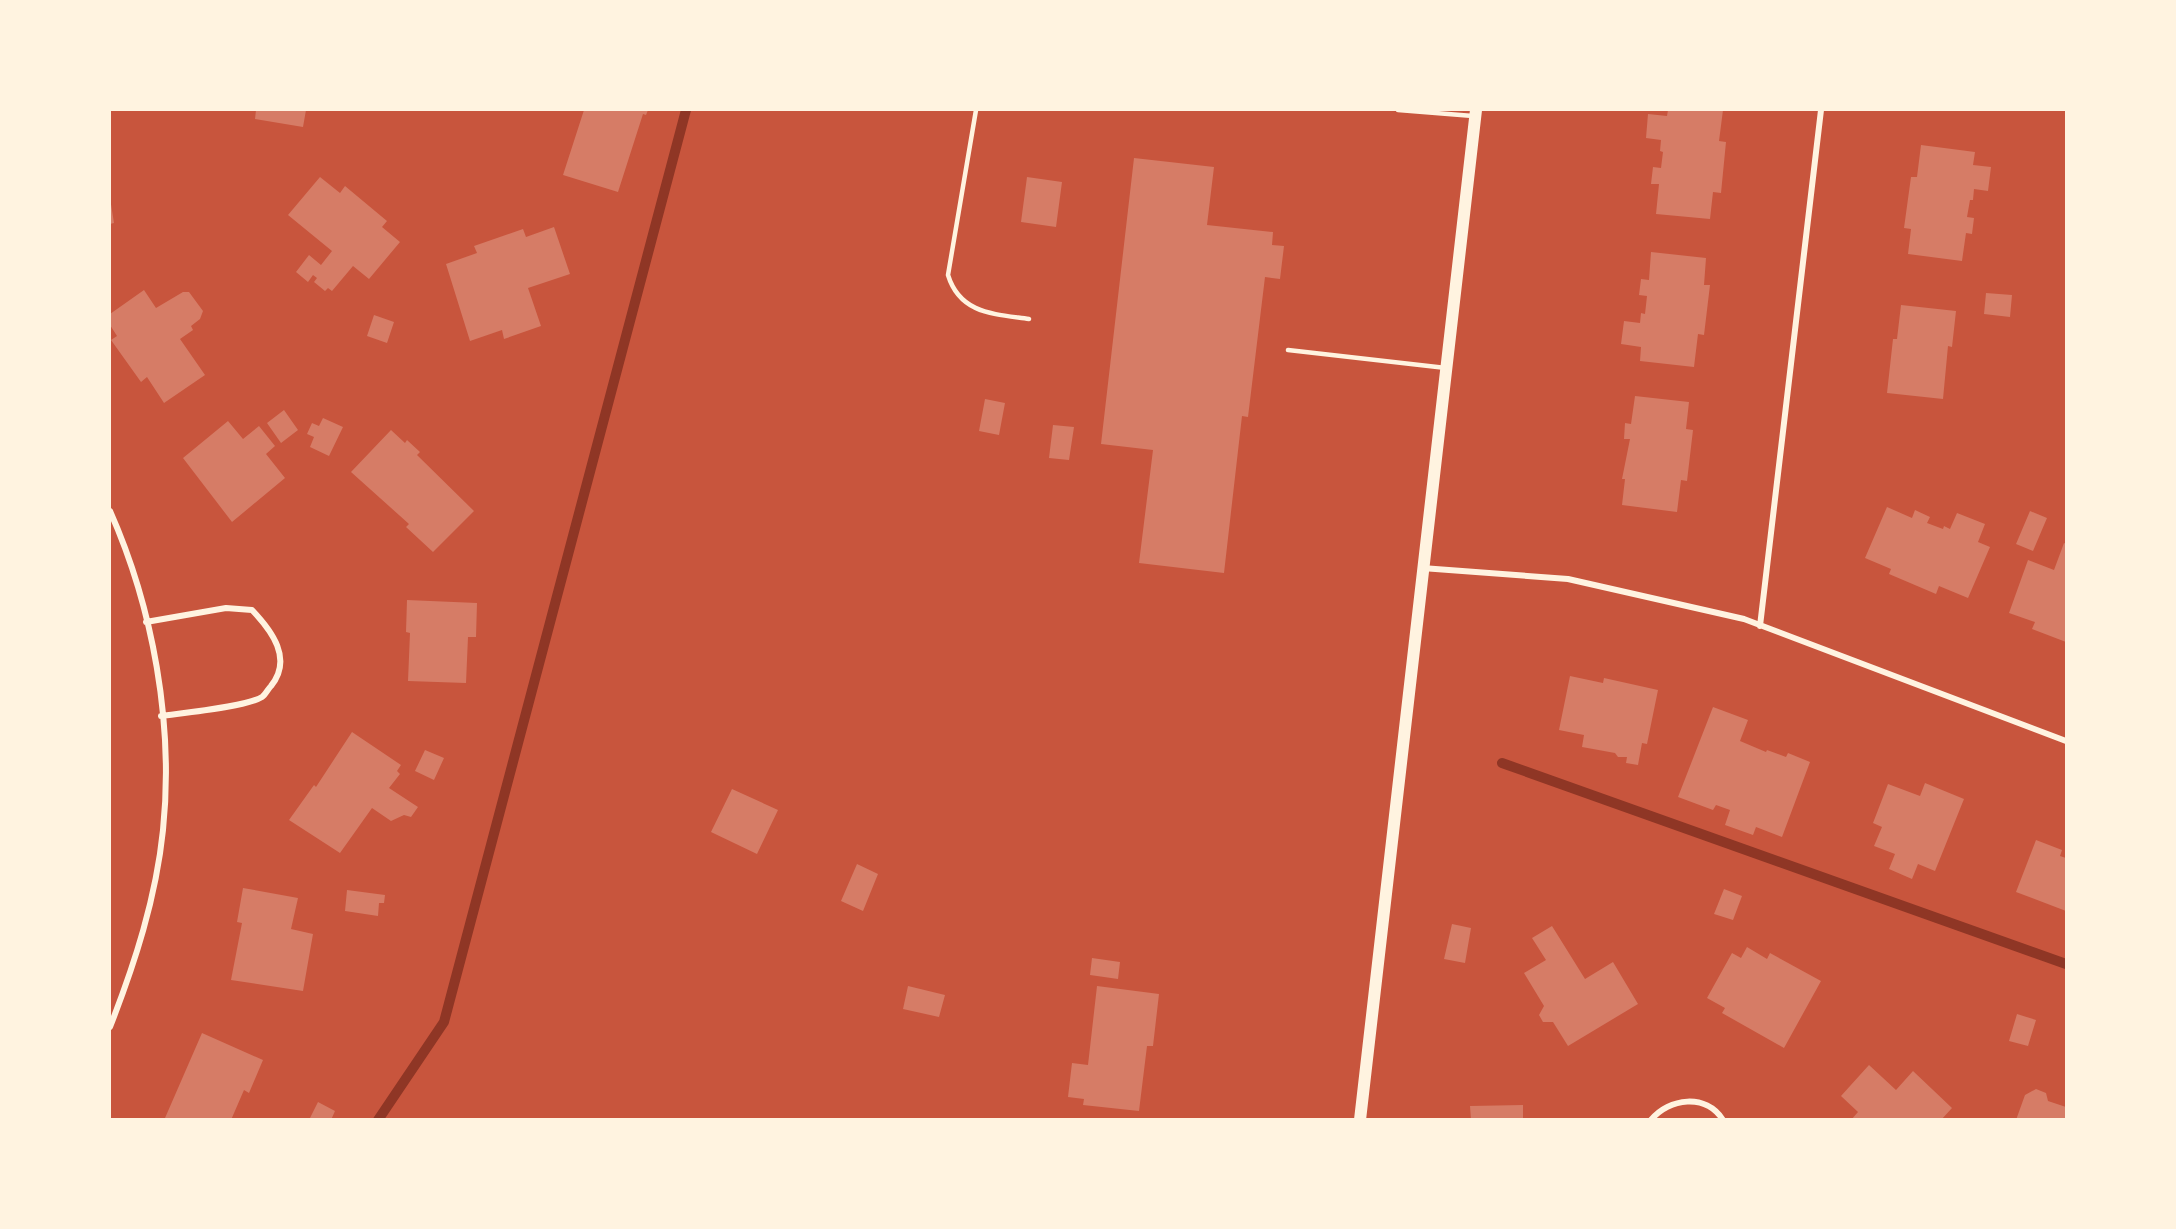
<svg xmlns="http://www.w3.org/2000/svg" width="2176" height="1229" font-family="'Golos Text',sans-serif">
<rect width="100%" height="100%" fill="#c8553d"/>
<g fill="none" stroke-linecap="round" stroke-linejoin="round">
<!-- stream -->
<path stroke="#8f3625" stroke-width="10" d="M 1502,763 L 2066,964
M 378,1120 L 444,1022 L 686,110"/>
</g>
<!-- building -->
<path fill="#d67c66" d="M 256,110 L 306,110 L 303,127 L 255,119 Z
M 584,110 L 648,110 L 646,115 L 643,114 L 618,192 L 563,175 Z
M 1668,110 L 1723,110 L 1719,141 L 1726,142 L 1721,193 L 1713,192 L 1710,219 L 1656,214 L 1659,184 L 1651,184 L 1653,167 L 1661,168 L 1663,152 L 1660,151 L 1661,140 L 1646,138 L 1648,114 L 1667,116 Z
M 1921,145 L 1975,152 L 1973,165 L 1991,167 L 1988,191 L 1974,189 L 1973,200 L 1970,200 L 1967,217 L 1974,218 L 1972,234 L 1966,233 L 1962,261 L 1908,254 L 1911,229 L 1904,228 L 1911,177 L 1917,177 Z
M 1134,158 L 1214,167 L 1207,225 L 1273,232 L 1272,245 L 1284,246 L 1280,279 L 1265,277 L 1248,417 L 1242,416 L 1224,573 L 1139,563 L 1153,450 L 1101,444 Z
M 320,177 L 340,193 L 345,186 L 387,221 L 382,227 L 400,242 L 369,279 L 353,266 L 332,291 L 328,288 L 325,291 L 314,282 L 317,278 L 313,275 L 308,282 L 296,272 L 309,255 L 321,265 L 332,251 L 288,215 Z
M 1027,177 L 1062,182 L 1056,227 L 1021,222 Z
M 110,198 L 114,223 L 110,224 Z
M 554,227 L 570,274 L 528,288 L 541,326 L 504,339 L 502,330 L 470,341 L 446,264 L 477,253 L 474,246 L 523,229 L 526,237 Z
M 1651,252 L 1706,258 L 1704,285 L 1710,285 L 1704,335 L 1698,334 L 1694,367 L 1640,361 L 1641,347 L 1621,344 L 1624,321 L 1640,323 L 1641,313 L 1645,314 L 1647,296 L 1639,295 L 1641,279 L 1649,280 Z
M 144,290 L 156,308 L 183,292 L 189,292 L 203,311 L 200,319 L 191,326 L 193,330 L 180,339 L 205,375 L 164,403 L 147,377 L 141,382 L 111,340 L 117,336 L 110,325 L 110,314 Z
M 1986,293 L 2012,295 L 2010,317 L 1984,314 Z
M 1901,305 L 1956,311 L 1952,347 L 1948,346 L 1943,399 L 1887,393 L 1893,339 L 1897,339 Z
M 374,315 L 394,322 L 387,343 L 367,336 Z
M 1635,396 L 1689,402 L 1686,429 L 1693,430 L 1687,481 L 1681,480 L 1677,512 L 1622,505 L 1625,479 L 1622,479 L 1630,439 L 1624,439 L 1625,423 L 1631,424 Z
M 985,399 L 1005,403 L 999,435 L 979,431 Z
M 284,410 L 298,430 L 281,443 L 267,423 Z
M 323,418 L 343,427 L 329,456 L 310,447 L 314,437 L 307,434 L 312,423 L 319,426 Z
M 228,421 L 243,439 L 259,426 L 275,446 L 266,454 L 285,478 L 232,522 L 183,458 Z
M 1053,425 L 1074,427 L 1069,460 L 1049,458 Z
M 391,430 L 405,443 L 407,440 L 420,452 L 417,455 L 474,511 L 433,552 L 406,527 L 409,524 L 351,472 Z
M 1887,507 L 1912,518 L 1915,510 L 1930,517 L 1927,523 L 1943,529 L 1944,526 L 1950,529 L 1957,513 L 1985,524 L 1978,542 L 1990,547 L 1968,598 L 1939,586 L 1936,594 L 1889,574 L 1891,569 L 1865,558 Z
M 2030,511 L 2047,518 L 2033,551 L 2016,544 Z
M 2064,543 L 2066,544 L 2066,642 L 2032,629 L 2035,622 L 2009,613 L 2028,560 L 2054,570 Z
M 407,600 L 477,603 L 476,637 L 468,637 L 466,683 L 408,681 L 410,633 L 406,632 Z
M 1570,676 L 1603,683 L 1604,678 L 1658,690 L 1647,744 L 1642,743 L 1638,765 L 1626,763 L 1627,757 L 1618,757 L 1615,753 L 1582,747 L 1584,735 L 1559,730 Z
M 1713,707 L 1748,720 L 1740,741 L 1766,752 L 1767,750 L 1786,757 L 1788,753 L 1810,762 L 1782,837 L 1756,827 L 1753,835 L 1725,825 L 1730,810 L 1716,805 L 1713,810 L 1678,797 Z
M 352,732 L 401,765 L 397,771 L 400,774 L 389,788 L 418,807 L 411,817 L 404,815 L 391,821 L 372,808 L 340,853 L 289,820 L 314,785 L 316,787 Z
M 425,750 L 444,758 L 434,780 L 415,771 Z
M 1925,783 L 1964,799 L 1935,871 L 1918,864 L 1912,879 L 1889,869 L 1895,854 L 1874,846 L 1882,827 L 1873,823 L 1888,784 L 1920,796 Z
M 732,789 L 778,810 L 757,854 L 711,832 Z
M 2036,840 L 2062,850 L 2060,856 L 2066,858 L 2066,911 L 2016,892 Z
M 857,864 L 878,874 L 863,911 L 841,901 Z
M 243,888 L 298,898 L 291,929 L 313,934 L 303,991 L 231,980 L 242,923 L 237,922 Z
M 1724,889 L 1742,896 L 1733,920 L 1714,914 Z
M 347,890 L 385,895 L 384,903 L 379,903 L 378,916 L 345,911 Z
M 1452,924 L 1471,928 L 1465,963 L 1444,959 Z
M 1552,926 L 1585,979 L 1613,962 L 1638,1004 L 1568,1046 L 1553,1022 L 1543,1022 L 1539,1015 L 1544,1006 L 1524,973 L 1546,960 L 1532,938 Z
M 1747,947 L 1767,959 L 1770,953 L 1821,981 L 1784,1048 L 1722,1013 L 1725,1008 L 1707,998 L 1732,953 L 1741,958 Z
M 1092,958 L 1120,962 L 1118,979 L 1090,975 Z
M 908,986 L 945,995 L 939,1017 L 903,1009 Z
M 1097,986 L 1159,994 L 1153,1046 L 1147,1046 L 1139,1111 L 1083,1105 L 1084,1099 L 1068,1097 L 1072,1063 L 1088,1065 Z
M 2017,1014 L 2036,1020 L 2028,1046 L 2009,1041 Z
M 202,1033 L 263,1060 L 249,1093 L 244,1090 L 231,1120 L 168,1120 L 165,1118 Z
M 1869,1065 L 1896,1090 L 1913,1071 L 1952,1108 L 1941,1120 L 1851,1120 L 1858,1112 L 1841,1096 Z
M 2036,1089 L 2046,1093 L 2048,1101 L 2066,1107 L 2066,1120 L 2016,1120 L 2025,1095 Z
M 318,1102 L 335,1111 L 331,1120 L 309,1120 Z
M 1523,1105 L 1523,1120 L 1471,1120 L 1470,1106 Z"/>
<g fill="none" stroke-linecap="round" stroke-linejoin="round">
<!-- service -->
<path stroke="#fff3e0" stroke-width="4.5" d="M 976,110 L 948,275 C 960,314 994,314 1029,319
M 1398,110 L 1473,116
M 1288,350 L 1446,368"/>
<!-- minor -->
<path stroke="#fff3e0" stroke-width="6" d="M 110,511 C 153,608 174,724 163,830 C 156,898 135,963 110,1027
M 1422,568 L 1568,579 L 1744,619 L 2066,741
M 146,622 L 226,608 L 252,610 C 272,631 293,659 271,686 C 268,689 265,695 262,697 C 246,707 182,713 161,716
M 1760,626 L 1821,110
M 1651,1120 C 1669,1098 1706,1093 1723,1120"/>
<!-- secondary -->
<path stroke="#fff3e0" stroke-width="12" d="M 1360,1120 L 1476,110"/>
</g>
<!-- border -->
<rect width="2176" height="1229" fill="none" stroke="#fff3e0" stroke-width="222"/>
</svg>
